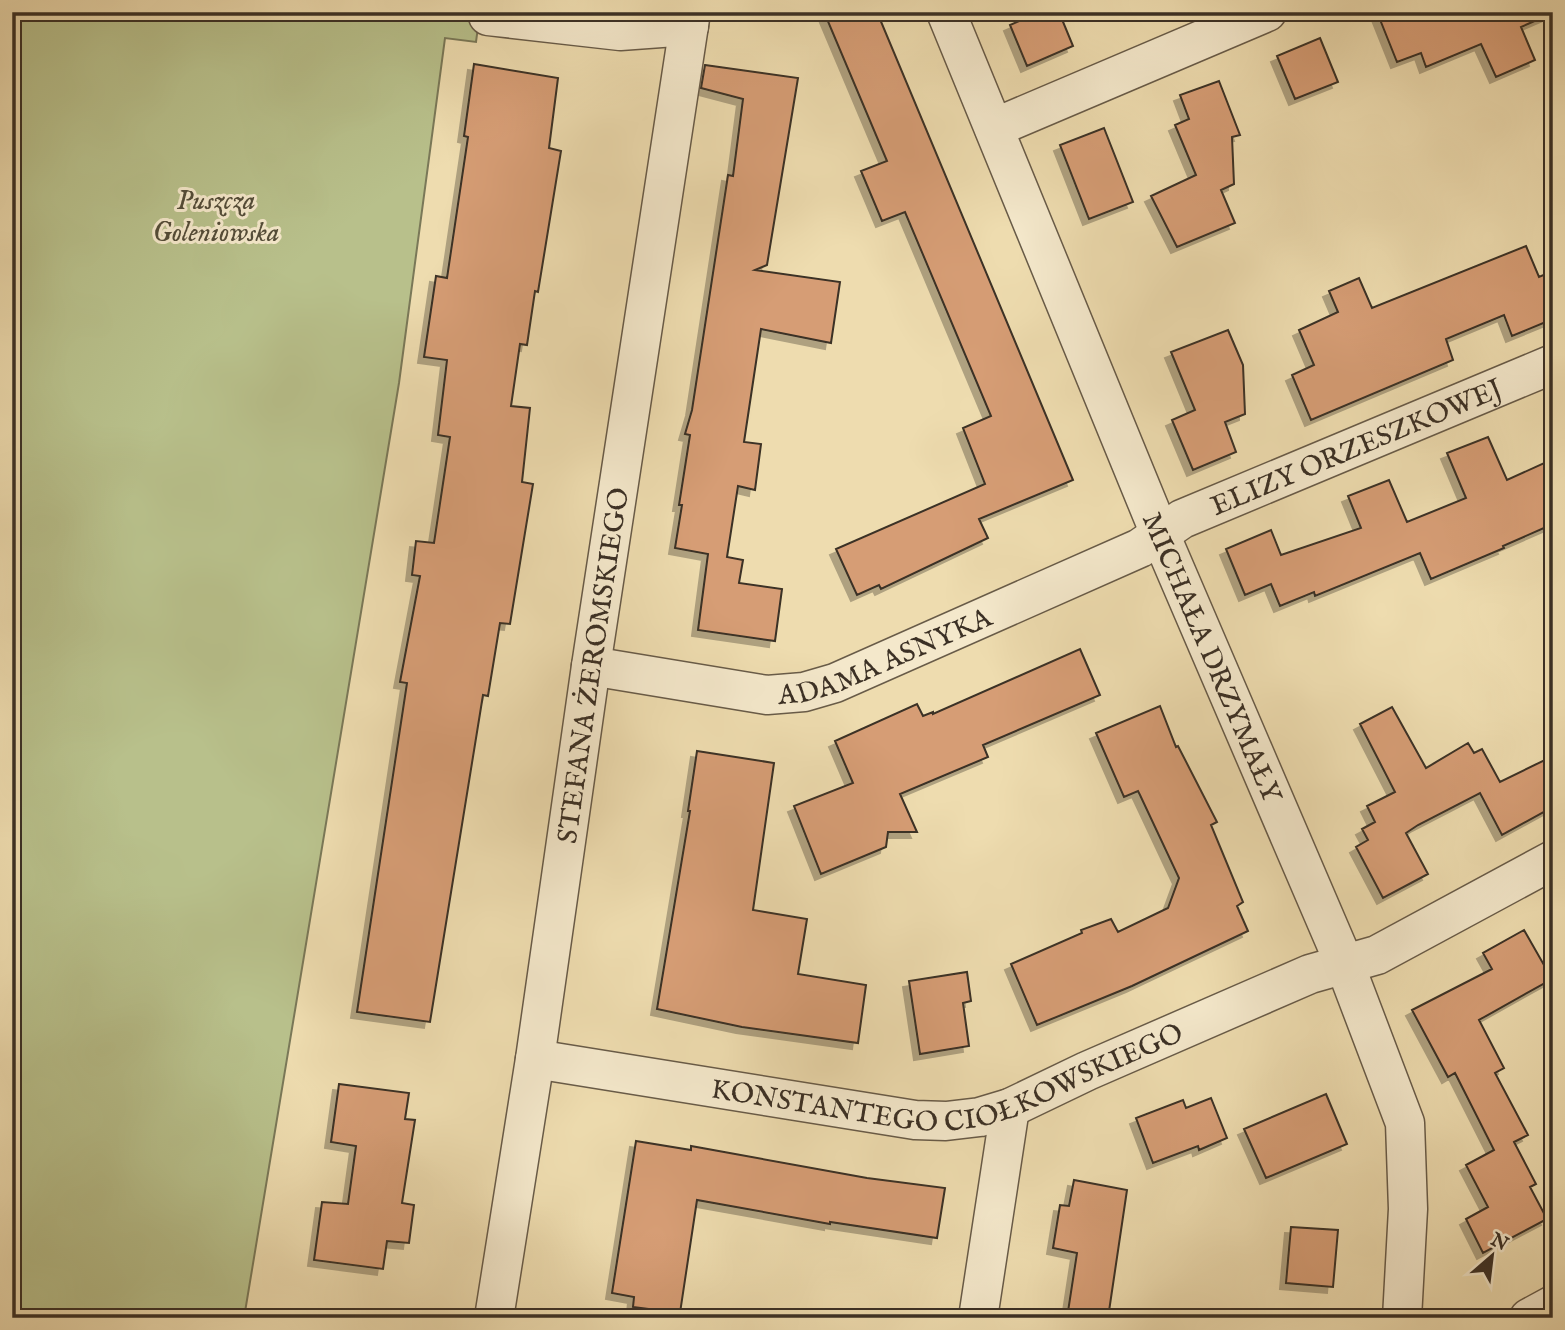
<svg xmlns="http://www.w3.org/2000/svg" width="1565" height="1330" font-family="'IM FELL English',serif">
<defs>
<filter id="shadow"><feDropShadow dx="-6" dy="6" stdDeviation="0" flood-color="#0004"/></filter>
</defs>
<rect width="100%" height="100%" fill="#eedcaf"/>
<filter id="stains"><feTurbulence type="fractalNoise" baseFrequency=".00286" numOctaves="4"/><feColorMatrix values="0 0 0 0 .2 0 0 0 0 .09 0 0 0 0 .02 0 0 0 .5 -.17"/></filter>
<radialGradient id="worn" r=".72"><stop offset=".6" stop-color="#630" stop-opacity="0"/><stop offset="1" stop-color="#630" stop-opacity=".3"/></radialGradient>
<!-- green -->
<path fill="#b8c08b" stroke="#7a7858" stroke-width="2" d="M 12,12 L 480,12 L 476,42 L 445,38 L 399,383 L 244,1318 L 12,1318 Z"/>
<!-- building -->
<path fill="#d69d74" stroke="#3b3025" stroke-width="2" filter="url(#shadow)" d="M 824,12 L 877,12 L 1073,480 L 979,519 L 988,538 L 881,589 L 879,585 L 857,595 L 836,549 L 985,484 L 963,428 L 991,416 L 905,212 L 882,221 L 861,171 L 887,161 Z
M 1040,12 L 1059,12 L 1073,46 L 1027,66 L 1010,25 Z
M 1377,12 L 1553,12 L 1553,13 L 1521,27 L 1535,60 L 1496,77 L 1481,44 L 1426,67 L 1421,53 L 1397,62 Z
M 1320,38 L 1338,82 L 1295,99 L 1277,56 Z
M 474,64 L 558,78 L 549,148 L 561,151 L 538,292 L 535,291 L 527,345 L 520,344 L 511,406 L 530,408 L 522,482 L 533,484 L 510,624 L 500,623 L 488,696 L 483,695 L 430,1022 L 357,1012 L 407,683 L 400,682 L 420,576 L 412,575 L 416,541 L 434,543 L 450,437 L 438,435 L 447,360 L 424,357 L 436,276 L 447,278 L 468,137 L 464,136 Z
M 705,65 L 798,78 L 767,265 L 755,270 L 840,282 L 831,343 L 761,329 L 744,442 L 761,444 L 755,490 L 738,486 L 727,557 L 743,560 L 739,583 L 782,589 L 775,641 L 698,630 L 708,554 L 675,548 L 682,505 L 679,505 L 690,435 L 685,434 L 692,410 L 728,175 L 733,176 L 743,99 L 701,88 Z
M 1219,81 L 1240,135 L 1232,137 L 1234,184 L 1221,190 L 1235,223 L 1177,247 L 1151,196 L 1196,175 L 1175,125 L 1189,119 L 1180,95 Z
M 1104,128 L 1133,202 L 1089,219 L 1060,145 Z
M 1526,246 L 1539,277 L 1553,271 L 1553,319 L 1512,336 L 1504,315 L 1446,339 L 1453,360 L 1311,420 L 1292,375 L 1314,365 L 1299,330 L 1338,312 L 1329,291 L 1359,278 L 1372,308 Z
M 1228,330 L 1243,365 L 1245,414 L 1225,422 L 1236,452 L 1193,470 L 1172,420 L 1195,410 L 1171,352 Z
M 1488,437 L 1507,480 L 1553,459 L 1553,524 L 1503,546 L 1504,548 L 1431,579 L 1420,553 L 1315,596 L 1314,592 L 1280,606 L 1271,584 L 1245,595 L 1226,549 L 1271,530 L 1281,555 L 1361,528 L 1348,496 L 1389,480 L 1407,522 L 1466,498 L 1447,453 Z
M 1080,649 L 1100,695 L 983,745 L 988,757 L 900,794 L 917,832 L 888,832 L 886,847 L 821,874 L 794,806 L 853,783 L 835,741 L 917,704 L 923,716 L 933,712 L 933,714 Z
M 1160,706 L 1176,747 L 1178,746 L 1217,822 L 1211,825 L 1243,902 L 1237,906 L 1248,931 L 1132,986 L 1037,1025 L 1011,964 L 1082,933 L 1081,930 L 1111,919 L 1118,932 L 1168,908 L 1179,878 L 1140,795 L 1138,791 L 1124,797 L 1096,733 Z
M 1392,707 L 1426,768 L 1468,743 L 1474,753 L 1482,749 L 1500,782 L 1553,756 L 1553,807 L 1502,835 L 1480,793 L 1418,825 L 1406,833 L 1428,874 L 1383,898 L 1356,847 L 1368,840 L 1362,829 L 1375,822 L 1367,806 L 1395,792 L 1360,724 Z
M 697,751 L 774,763 L 753,910 L 807,919 L 798,974 L 866,985 L 858,1043 L 742,1027 L 657,1009 L 690,811 L 688,811 Z
M 1524,930 L 1552,979 L 1479,1020 L 1504,1068 L 1495,1073 L 1528,1135 L 1514,1142 L 1536,1184 L 1530,1187 L 1547,1219 L 1483,1253 L 1466,1219 L 1488,1207 L 1466,1165 L 1494,1150 L 1455,1073 L 1448,1077 L 1412,1010 L 1492,969 L 1483,953 Z
M 967,972 L 971,1001 L 963,1003 L 969,1046 L 920,1054 L 909,981 Z
M 339,1084 L 409,1093 L 405,1119 L 415,1120 L 402,1203 L 414,1205 L 409,1243 L 387,1241 L 383,1269 L 314,1260 L 322,1202 L 348,1204 L 356,1146 L 331,1142 Z
M 1326,1094 L 1347,1144 L 1266,1178 L 1244,1129 Z
M 1211,1098 L 1227,1138 L 1199,1150 L 1198,1146 L 1153,1163 L 1136,1118 L 1183,1100 L 1186,1108 Z
M 636,1141 L 691,1150 L 691,1146 L 867,1178 L 945,1188 L 937,1238 L 830,1222 L 830,1224 L 697,1200 L 680,1313 L 633,1307 L 634,1297 L 612,1293 Z
M 1074,1180 L 1127,1190 L 1108,1318 L 1067,1318 L 1077,1253 L 1053,1248 L 1060,1205 L 1069,1206 Z
M 1291,1227 L 1338,1230 L 1333,1287 L 1286,1283 Z"/>
<g fill="none" stroke-linecap="round" stroke-linejoin="round">
<defs>
<g id="minor">
<path id="s1" d="M 946,12 L 1160,534 L 1345,965 L 1405,1123 L 1408,1209 L 1402,1318"/>
<path d="M 488,16 L 620,31 L 689,26"/>
<path d="M 994,128 L 1267,12"/>
<path id="s2" d="M 591,666 L 767,695 L 804,692 L 835,683 L 1140,548 L 1182,519 L 1553,364"/>
<path id="s3" d="M 535,1059 L 915,1120 L 946,1121 L 980,1117 L 1010,1108 L 1087,1071 L 1310,974 L 1377,955 L 1553,860"/>
<path id="s4" d="M 494,1318 L 535,1059 L 591,666 L 691,12"/>
<path d="M 978,1318 L 1010,1108"/>
<path d="M 1529,1318 L 1553,1305"/>
</g>
</defs>
<!-- minor casing -->
<use href="#minor" stroke="#685b48" stroke-width="41"/>
<!-- minor -->
<use href="#minor" stroke="#f4e8cb" stroke-width="38"/>
</g>
<g text-anchor="middle" stroke-width="6" stroke-linejoin="round" paint-order="stroke">
<!-- park labels -->
<g font-size="28" font-style="italic" fill="#544d39" stroke="#f4e8cb">
<text x="216" y="209">Puszcza<tspan x="216" dy="32">Goleniowska</tspan></text>
</g>
<!-- street labels -->
<g font-size="28" fill="#3b3025" stroke="#f4e8cb">
<text dy="10" stroke="none"><textPath href="#s2" startOffset="821">ELIZY ORZESZKOWEJ</textPath></text>
<text dy="10" stroke="none"><textPath href="#s2" startOffset="303">ADAMA ASNYKA</textPath></text>
<text dy="10" stroke="none"><textPath href="#s1" startOffset="698">MICHAŁA DRZYMAŁY</textPath></text>
<text dy="10" stroke="none"><textPath href="#s4" startOffset="660">STEFANA ŻEROMSKIEGO</textPath></text>
<text dy="10" stroke="none"><textPath href="#s3" startOffset="424">KONSTANTEGO CIOŁKOWSKIEGO</textPath></text>
</g>
</g>
<!-- margin -->
<rect width="1565" height="1330" fill="none" stroke="#eedcaf" stroke-width="42"/>
<rect x="14" y="14" width="1537" height="1302" fill="none" stroke="#3b3025" stroke-width="3.5"/>
<rect x="21" y="21" width="1523" height="1288" fill="none" stroke="#3b3025" stroke-width="2"/>
<!-- north arrow -->
<g transform="translate(1492 1256) rotate(28)" stroke="#f4e8cb" stroke-width="5" paint-order="stroke">
<path d="M0-5L12 26L0 18L-12 26Z" fill="#3b3025"/>
<text y="-10" font-size="19" font-weight="bold" text-anchor="middle" fill="#3b3025">N</text>
</g>
<rect width="100%" height="100%" filter="url(#stains)"/>
<rect width="100%" height="100%" fill="url(#worn)"/>
</svg>
